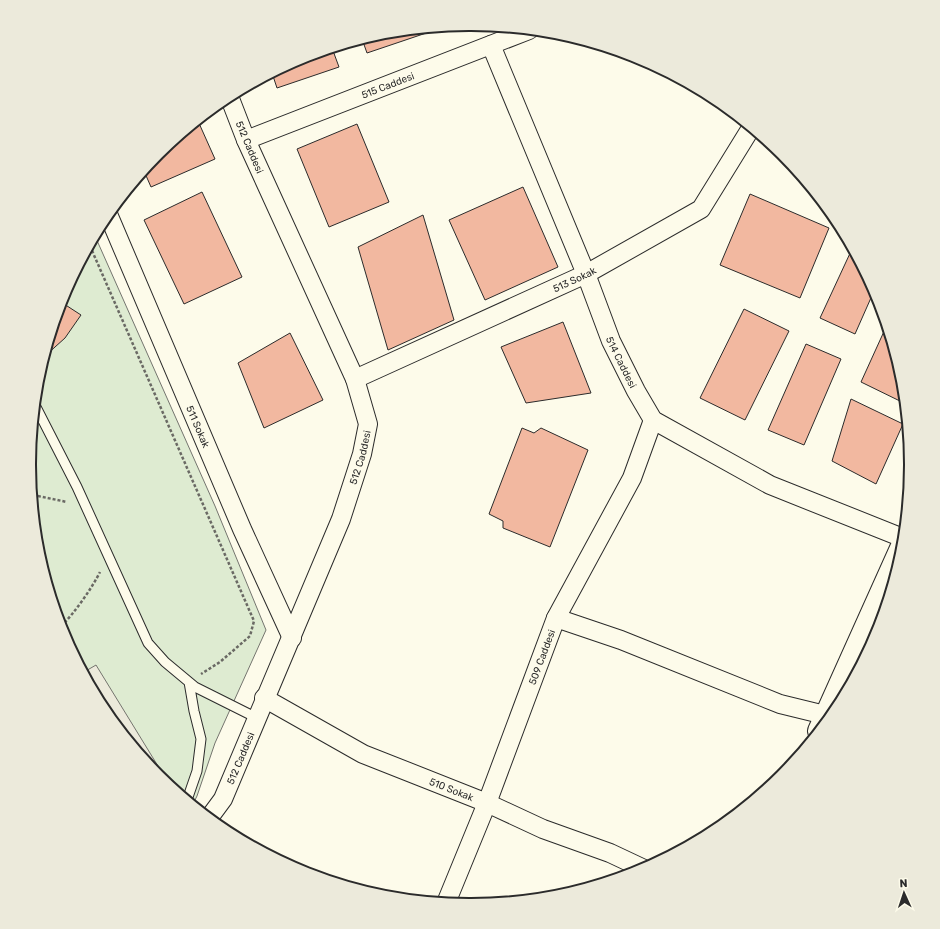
<svg xmlns="http://www.w3.org/2000/svg" width="940" height="929" font-family="Rubik,sans-serif">
<rect width="100%" height="100%" fill="#fdfbea"/>
<!-- green -->
<path fill="#deebd1" stroke="#74746e" d="M 95,236 L 215,506 L 266,630 L 215,743 L 197,796 L 193,804 L 158,776 L 104,709 L 63,633 L 38,550 L 30,464 L 38,378 L 63,296 Z"/>
<!-- parking -->
<path fill="#eceadb" stroke="#74746e" d="M 96,665 L 169,784 L 158,776 L 104,709 L 84,672 Z"/>
<!-- building -->
<path fill="#f2b8a0" stroke="#2b2b2b" d="M 447,26 L 367,53 L 362,39 L 384,32 Z
M 332,48 L 339,67 L 277,88 L 272,73 L 302,57 Z
M 198,121 L 215,159 L 151,187 L 144,171 L 159,153 Z
M 357,124 L 389,202 L 329,227 L 297,149 Z
M 523,187 L 558,267 L 485,300 L 449,220 Z
M 202,192 L 242,277 L 184,304 L 144,220 Z
M 750,194 L 829,228 L 800,298 L 720,265 Z
M 423,215 L 454,320 L 388,350 L 358,247 Z
M 852,249 L 874,291 L 855,334 L 820,318 Z
M 61,302 L 81,315 L 65,338 L 45,356 Z
M 744,309 L 789,331 L 745,420 L 700,398 Z
M 563,322 L 591,393 L 526,403 L 501,347 Z
M 886,327 L 902,379 L 904,403 L 861,382 Z
M 290,333 L 323,400 L 264,428 L 238,363 Z
M 806,344 L 841,359 L 804,445 L 768,430 Z
M 851,399 L 903,424 L 876,484 L 832,461 Z
M 522,428 L 534,433 L 541,428 L 588,450 L 550,547 L 503,528 L 503,521 L 489,514 Z"/>
<g fill="none" stroke-linecap="round" stroke-linejoin="round">
<defs>
<path id="service" d="M 35,405 L 77,487 L 148,643 L 165,662 L 195,687 L 257,718
M 187,800 L 197,771 L 201,739 L 194,711 L 189,682"/>
<g id="minor">
<path id="s1" d="M 491,45 L 586,274 L 611,341 L 636,391 L 653,420 L 770,485 L 903,538"/>
<path id="s2" d="M 246,140 L 529,30"/>
<path id="s3" d="M 108,214 L 242,529 L 292,638"/>
<path id="s4" d="M 355,379 L 586,274 L 701,209 L 751,128"/>
<path d="M 556,618 L 621,640 L 780,704 L 825,715"/>
<path id="s5" d="M 264,698 L 363,754 L 487,803 L 543,829 L 610,853 L 644,869"/>
<path id="s6" d="M 209,818 L 223,799 L 341,519 L 362,454 L 368,424 L 355,379 L 246,140 L 229,96"/>
<path id="s7" d="M 446,903 L 487,803 L 556,618 L 632,478 L 653,420"/>
</g>
<path id="secondary" d="M 819,731 L 903,544"/>
</defs>
<!-- service casing -->
<use href="#service" stroke="#2b2b2b" stroke-width="11"/>
<!-- minor casing -->
<use href="#minor" stroke="#2b2b2b" stroke-width="20"/>
<!-- secondary casing -->
<use href="#secondary" stroke="#2b2b2b" stroke-width="24"/>
<!-- path -->
<path stroke="#6a6964" stroke-width="2.5" stroke-dasharray="3 2" stroke-linecap="butt" d="M 90,246 L 254,621 L 250,636 L 220,662 L 201,674
M 33,495 L 67,502
M 61,626 C 74,614 92,588 100,572"/>
<!-- service -->
<use href="#service" stroke="#fdfbea" stroke-width="9"/>
<!-- minor -->
<use href="#minor" stroke="#fdfbea" stroke-width="18"/>
<!-- secondary -->
<use href="#secondary" stroke="#fdfbea" stroke-width="22"/>
</g>
<g text-anchor="middle" stroke-width="3" stroke-linejoin="round" paint-order="stroke">
<!-- street labels -->
<g font-size="10" fill="#2b2b2b" stroke="#fdfbea">
<text dy="4" stroke="none"><textPath href="#s2" startOffset="152">515 Caddesi</textPath></text>
<text transform="translate(250 147) rotate(67)" y="4">512 Caddesi</text>
<text dy="4" stroke="none"><textPath href="#s4" startOffset="241">513 Sokak</textPath></text>
<text dy="4" stroke="none"><textPath href="#s1" startOffset="343">514 Caddesi</textPath></text>
<text dy="4" stroke="none"><textPath href="#s3" startOffset="231">511 Sokak</textPath></text>
<text dy="4" stroke="none"><textPath href="#s6" startOffset="392">512 Caddesi</textPath></text>
<text dy="4" stroke="none"><textPath href="#s7" startOffset="264">509 Caddesi</textPath></text>
<text dy="4" stroke="none"><textPath href="#s6" startOffset="68">512 Caddesi</textPath></text>
<text dy="4" stroke="none"><textPath href="#s5" startOffset="209">510 Sokak</textPath></text>
</g>
</g>
<!-- crop -->
<path d="M0 0H940V929H0ZM469 31H471A433 433 0 0 1 904 464V465A433 433 0 0 1 471 898H469A433 433 0 0 1 36 465V464A433 433 0 0 1 469 31Z" fill="#eceadb" fill-rule="evenodd"/>
<path fill="none" stroke="#2b2b2b" stroke-width="2" d="M469 31H471A433 433 0 0 1 904 464V465A433 433 0 0 1 471 898H469A433 433 0 0 1 36 465V464A433 433 0 0 1 469 31Z"/>
<!-- north arrow -->
<g transform="translate(904 893) rotate(357)" stroke="#fdfbea" stroke-width="3" paint-order="stroke">
<path d="M0-3L7 15L0 10L-7 15Z" fill="#2b2b2b"/>
<text y="-6" font-size="11" font-weight="bold" text-anchor="middle" fill="#2b2b2b">N</text>
</g>
</svg>
